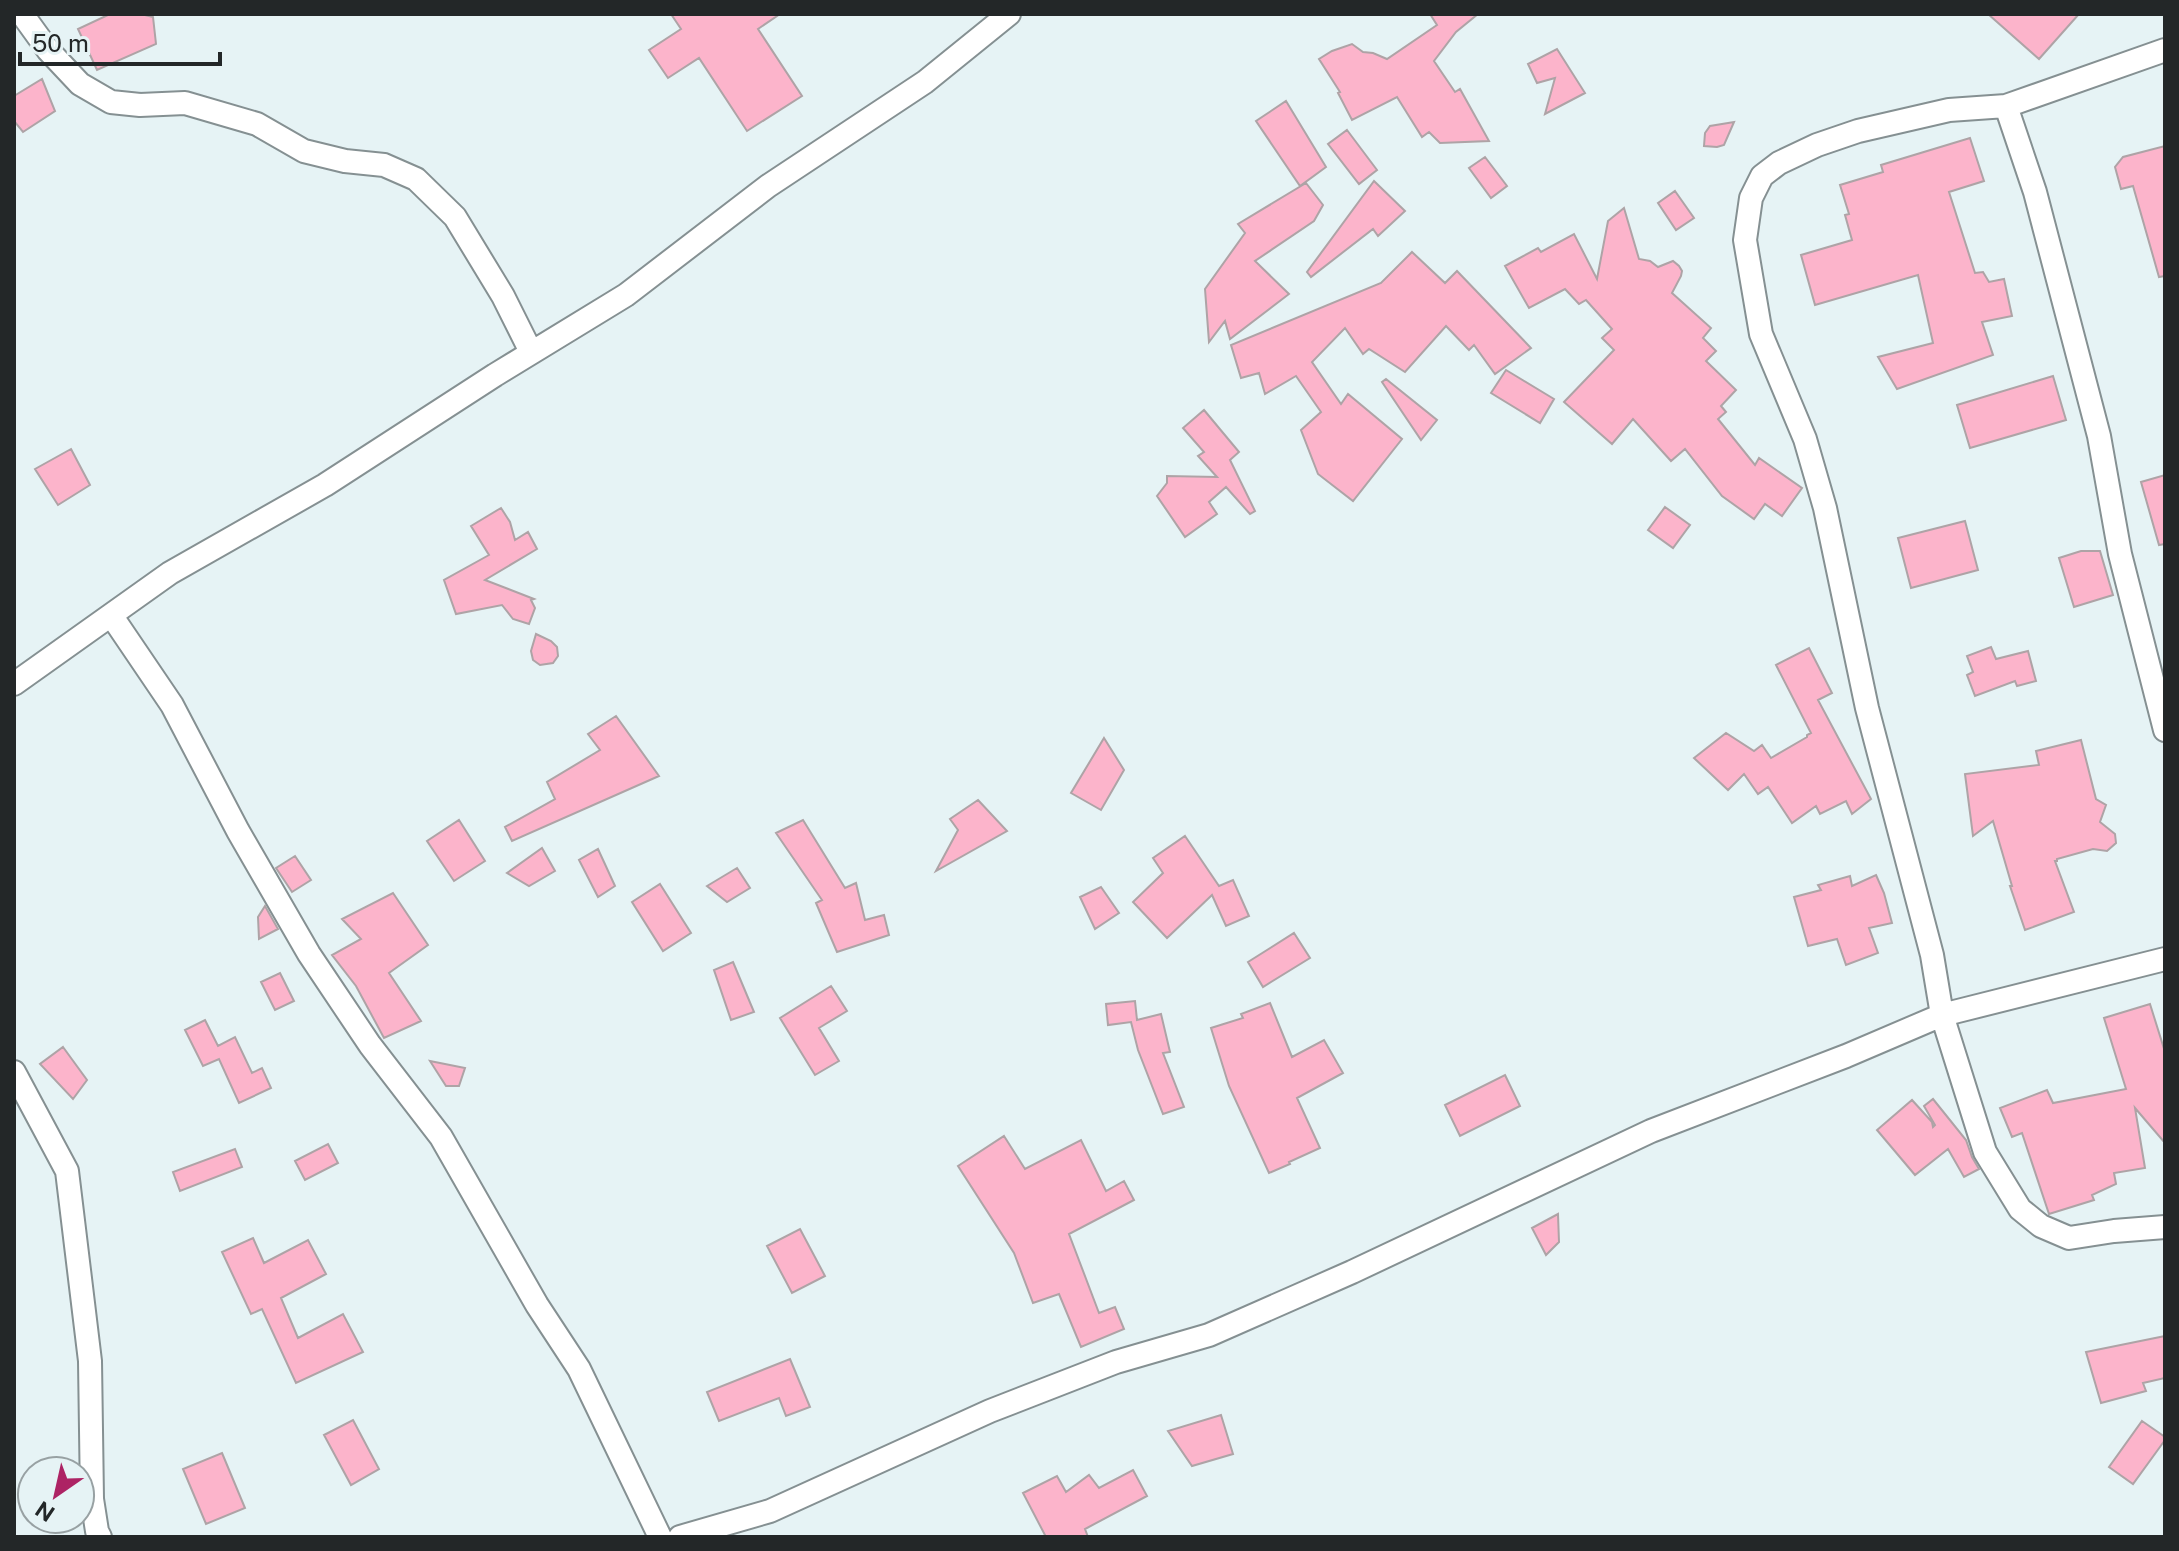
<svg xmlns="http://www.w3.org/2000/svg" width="2179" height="1551" font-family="'Public Sans',sans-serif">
<rect width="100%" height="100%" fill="#e6f3f5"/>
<!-- building -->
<path fill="#fcb4cb" stroke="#aea3a6" stroke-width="2" d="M 110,14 L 141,14 L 153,17 L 156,44 L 97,70 L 78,29 Z
M 671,14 L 780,14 L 758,29 L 802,96 L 747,131 L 699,58 L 668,78 L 649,50 L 681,29 Z
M 1430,14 L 1478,14 L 1456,32 L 1434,61 L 1455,92 L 1460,89 L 1489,141 L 1440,143 L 1429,132 L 1422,137 L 1397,97 L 1352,120 L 1338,93 L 1340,92 L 1319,59 L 1332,51 L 1352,44 L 1363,52 L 1373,53 L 1387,59 L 1437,25 Z
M 1988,14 L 2079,14 L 2039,59 Z
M 1557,49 L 1585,93 L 1545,114 L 1555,78 L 1537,83 L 1528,64 Z
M 42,79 L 55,111 L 23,132 L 14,121 L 14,96 Z
M 1286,101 L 1326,167 L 1300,186 L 1256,121 Z
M 1734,122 L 1724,145 L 1717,147 L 1704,146 L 1705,133 L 1710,126 Z
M 1347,130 L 1377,170 L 1359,184 L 1328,144 Z
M 1970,138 L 1984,181 L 1949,192 L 1975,273 L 1983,272 L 1989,282 L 2004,279 L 2012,316 L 1982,322 L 1993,355 L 1897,389 L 1878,357 L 1933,343 L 1918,275 L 1815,305 L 1801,255 L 1852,240 L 1845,215 L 1849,214 L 1840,185 L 1883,172 L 1881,165 Z
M 2165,146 L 2165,276 L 2159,277 L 2133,186 L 2121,189 L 2115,167 L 2123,157 Z
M 1485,157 L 1507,186 L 1491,198 L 1469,168 Z
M 1374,181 L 1405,211 L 1378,236 L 1373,229 L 1311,277 L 1307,272 Z
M 1306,183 L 1323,205 L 1314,221 L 1255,261 L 1289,294 L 1230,339 L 1225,321 L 1209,342 L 1205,289 L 1245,233 L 1238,224 Z
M 1675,191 L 1694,218 L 1676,230 L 1658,203 Z
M 1624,208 L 1639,259 L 1650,261 L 1658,267 L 1673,261 L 1679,266 L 1682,271 L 1681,276 L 1672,293 L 1711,328 L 1703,338 L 1716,351 L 1706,361 L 1736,390 L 1721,406 L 1726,412 L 1718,419 L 1755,465 L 1759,458 L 1802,488 L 1782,516 L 1765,504 L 1754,519 L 1722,496 L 1685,449 L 1671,461 L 1633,419 L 1612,444 L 1564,402 L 1614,350 L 1602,338 L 1612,329 L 1586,300 L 1579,304 L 1565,289 L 1529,308 L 1505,266 L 1538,248 L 1541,252 L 1574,234 L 1597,279 L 1608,221 Z
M 1412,252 L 1445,283 L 1457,271 L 1531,348 L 1495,374 L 1474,345 L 1469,350 L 1446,326 L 1405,372 L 1369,349 L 1363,354 L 1345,328 L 1312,362 L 1341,404 L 1348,394 L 1402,439 L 1353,501 L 1318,474 L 1301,430 L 1321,412 L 1296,376 L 1265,394 L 1259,373 L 1241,378 L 1231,345 L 1381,283 Z
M 1506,370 L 1554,399 L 1540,423 L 1491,393 Z
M 2053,376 L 2066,420 L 1970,448 L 1957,405 Z
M 1386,379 L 1437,420 L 1421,440 L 1382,382 Z
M 1204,410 L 1239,452 L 1230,460 L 1255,511 L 1250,514 L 1226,487 L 1209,502 L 1217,514 L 1185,537 L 1157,496 L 1167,483 L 1167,476 L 1217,477 L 1198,456 L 1204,452 L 1183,428 Z
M 71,449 L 90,485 L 58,505 L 35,469 Z
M 2165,475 L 2165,544 L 2159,545 L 2141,482 Z
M 1665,507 L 1690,525 L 1673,548 L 1648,530 Z
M 501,508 L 510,522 L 515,540 L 528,532 L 537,549 L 485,580 L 534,599 L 531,600 L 535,608 L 529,624 L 513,619 L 502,605 L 456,614 L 444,580 L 489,555 L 471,526 Z
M 1965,521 L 1978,570 L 1911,588 L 1898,538 Z
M 2081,551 L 2100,551 L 2113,595 L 2074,607 L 2059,558 Z
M 536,634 L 551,641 L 557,647 L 558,656 L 553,663 L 540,665 L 533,660 L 531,651 Z
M 1991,647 L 1996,659 L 2028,651 L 2036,681 L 2017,686 L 2015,681 L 1975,696 L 1967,675 L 1973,672 L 1967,656 Z
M 1809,648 L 1832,693 L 1818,700 L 1871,799 L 1852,814 L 1846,801 L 1820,814 L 1816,806 L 1792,823 L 1768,787 L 1758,794 L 1744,774 L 1728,790 L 1694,758 L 1726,733 L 1754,751 L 1762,745 L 1771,758 L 1807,737 L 1807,735 L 1811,733 L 1776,665 Z
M 616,716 L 659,776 L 512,841 L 505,827 L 555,799 L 547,782 L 600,750 L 588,734 Z
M 1104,738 L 1124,770 L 1101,810 L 1071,793 Z
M 2081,740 L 2096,799 L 2106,805 L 2100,822 L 2115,834 L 2116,843 L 2107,851 L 2093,849 L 2057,859 L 2057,861 L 2055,861 L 2074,912 L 2025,930 L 2010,886 L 2012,886 L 1993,821 L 1973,836 L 1965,774 L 2039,765 L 2036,751 Z
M 978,800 L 1007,831 L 936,871 L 958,830 L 950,819 Z
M 459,820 L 485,861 L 454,881 L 427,841 Z
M 803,820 L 845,888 L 856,883 L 865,920 L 884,915 L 889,935 L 837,952 L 816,903 L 822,900 L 776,833 Z
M 1185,836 L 1219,886 L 1233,880 L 1249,916 L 1226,926 L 1212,895 L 1167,938 L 1133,902 L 1163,873 L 1153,858 Z
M 542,848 L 555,871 L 529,886 L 507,873 Z
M 598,849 L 615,886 L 598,897 L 579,860 Z
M 295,856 L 311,880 L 292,892 L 276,868 Z
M 737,868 L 750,888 L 727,902 L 707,886 Z
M 1876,875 L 1884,893 L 1892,923 L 1869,928 L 1878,953 L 1846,965 L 1837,939 L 1808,946 L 1794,897 L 1821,890 L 1818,885 L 1850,876 L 1852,886 Z
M 660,884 L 691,933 L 663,951 L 632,902 Z
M 1101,887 L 1119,913 L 1095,929 L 1080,897 Z
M 393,893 L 428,945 L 389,973 L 421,1021 L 384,1038 L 356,986 L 332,955 L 361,939 L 342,919 Z
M 265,906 L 278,929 L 259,939 L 258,917 Z
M 1294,933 L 1310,958 L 1263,987 L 1248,962 Z
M 733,962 L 754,1012 L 731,1020 L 714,970 Z
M 280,973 L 294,1001 L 275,1010 L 261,982 Z
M 831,986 L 847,1011 L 819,1028 L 839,1061 L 815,1075 L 780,1018 Z
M 1135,1001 L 1137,1020 L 1161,1014 L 1170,1052 L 1163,1053 L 1184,1107 L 1163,1114 L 1138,1050 L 1131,1022 L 1108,1025 L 1106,1004 Z
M 1270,1003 L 1292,1057 L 1324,1040 L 1343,1073 L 1297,1098 L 1320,1148 L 1289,1162 L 1290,1164 L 1269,1173 L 1229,1086 L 1211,1028 L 1243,1018 L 1241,1014 Z
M 2150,1004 L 2165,1052 L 2165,1143 L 2135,1108 L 2145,1168 L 2114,1173 L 2116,1184 L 2092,1195 L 2094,1200 L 2049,1214 L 2022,1133 L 2012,1137 L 2000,1108 L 2047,1090 L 2053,1103 L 2126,1089 L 2104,1018 Z
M 205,1020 L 218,1046 L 235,1037 L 252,1073 L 262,1068 L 271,1088 L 239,1103 L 219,1059 L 203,1066 L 185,1030 Z
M 63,1047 L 87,1080 L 73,1099 L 40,1064 Z
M 430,1061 L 465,1068 L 459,1086 L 446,1086 Z
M 1505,1075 L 1520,1106 L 1460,1136 L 1445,1105 Z
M 1933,1099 L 1966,1140 L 1972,1157 L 1979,1169 L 1964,1177 L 1948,1149 L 1915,1175 L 1877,1130 L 1912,1100 L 1932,1122 L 1933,1127 L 1935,1125 L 1924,1106 Z
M 1004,1136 L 1025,1169 L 1081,1140 L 1106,1191 L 1124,1181 L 1134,1200 L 1069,1234 L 1099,1313 L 1115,1307 L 1124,1329 L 1081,1347 L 1059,1294 L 1033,1303 L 1014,1253 L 958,1166 Z
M 328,1144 L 338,1163 L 305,1180 L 295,1161 Z
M 235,1149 L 242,1167 L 180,1191 L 173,1172 Z
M 1558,1214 L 1559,1242 L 1546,1255 L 1532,1228 Z
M 800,1229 L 825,1276 L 792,1293 L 767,1246 Z
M 253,1238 L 264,1263 L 308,1240 L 326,1274 L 281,1298 L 298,1338 L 343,1314 L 363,1352 L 296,1383 L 262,1309 L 251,1314 L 222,1252 Z
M 2165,1336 L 2165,1378 L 2143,1383 L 2146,1391 L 2101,1403 L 2086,1352 Z
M 790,1359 L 810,1407 L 786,1416 L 779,1398 L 719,1421 L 707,1392 Z
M 1221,1415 L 1233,1454 L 1192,1466 L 1168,1431 Z
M 353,1420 L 379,1469 L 351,1485 L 324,1435 Z
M 2142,1421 L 2165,1437 L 2165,1440 L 2133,1484 L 2109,1467 Z
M 222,1453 L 245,1508 L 206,1524 L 183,1469 Z
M 1133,1470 L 1147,1496 L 1085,1529 L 1088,1537 L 1046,1537 L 1023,1493 L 1057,1476 L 1066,1492 L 1089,1475 L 1099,1488 Z"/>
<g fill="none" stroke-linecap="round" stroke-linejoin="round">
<defs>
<path id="minor" d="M 22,14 L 48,50 L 80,84 L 111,102 L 140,105 L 185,103 L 257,124 L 304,151 L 345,161 L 384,165 L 416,179 L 455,217 L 503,296 L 531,352
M 2165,50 L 2006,106 L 1949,110 L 1858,131 L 1817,145 L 1779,163 L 1762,176 L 1751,198 L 1745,240 L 1761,334 L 1805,439 L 1825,508 L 1867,708 L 1932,955 L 1942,1015 L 1985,1152 L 2020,1209 L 2041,1226 L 2069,1238 L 2114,1231 L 2165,1227
M 2006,106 L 2035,192 L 2099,436 L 2120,554 L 2165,730
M 111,615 L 172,705 L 238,831 L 309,954 L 370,1045 L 441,1137 L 537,1305 L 579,1369 L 660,1537
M 14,684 L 170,573 L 325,485 L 495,375 L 626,295 L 768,186 L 925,82 L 1009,14
M 14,1072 L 67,1171 L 90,1361 L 92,1499 L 97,1531 L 100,1537
M 680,1537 L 770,1511 L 990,1411 L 1116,1362 L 1209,1335 L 1352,1272 L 1651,1131 L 1846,1056 L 1942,1015 L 2165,959"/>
</defs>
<!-- minor casing -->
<use href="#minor" stroke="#859092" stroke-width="26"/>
<!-- minor -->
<use href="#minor" stroke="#fff" stroke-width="22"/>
</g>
<!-- border -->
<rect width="2179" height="1551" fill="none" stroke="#232728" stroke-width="32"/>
<!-- north arrow -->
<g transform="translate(56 1495) rotate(214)"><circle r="38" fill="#e6f3f5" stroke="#98a1a3" stroke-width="2"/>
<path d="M0-6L14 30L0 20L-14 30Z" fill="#ad2364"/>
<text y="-12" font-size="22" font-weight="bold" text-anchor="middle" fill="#232728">N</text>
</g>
<!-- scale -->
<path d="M20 52v12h200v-12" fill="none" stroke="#232728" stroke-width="4"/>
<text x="32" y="52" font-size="24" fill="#232728" stroke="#e6f3f5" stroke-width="6" paint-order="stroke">50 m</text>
</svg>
